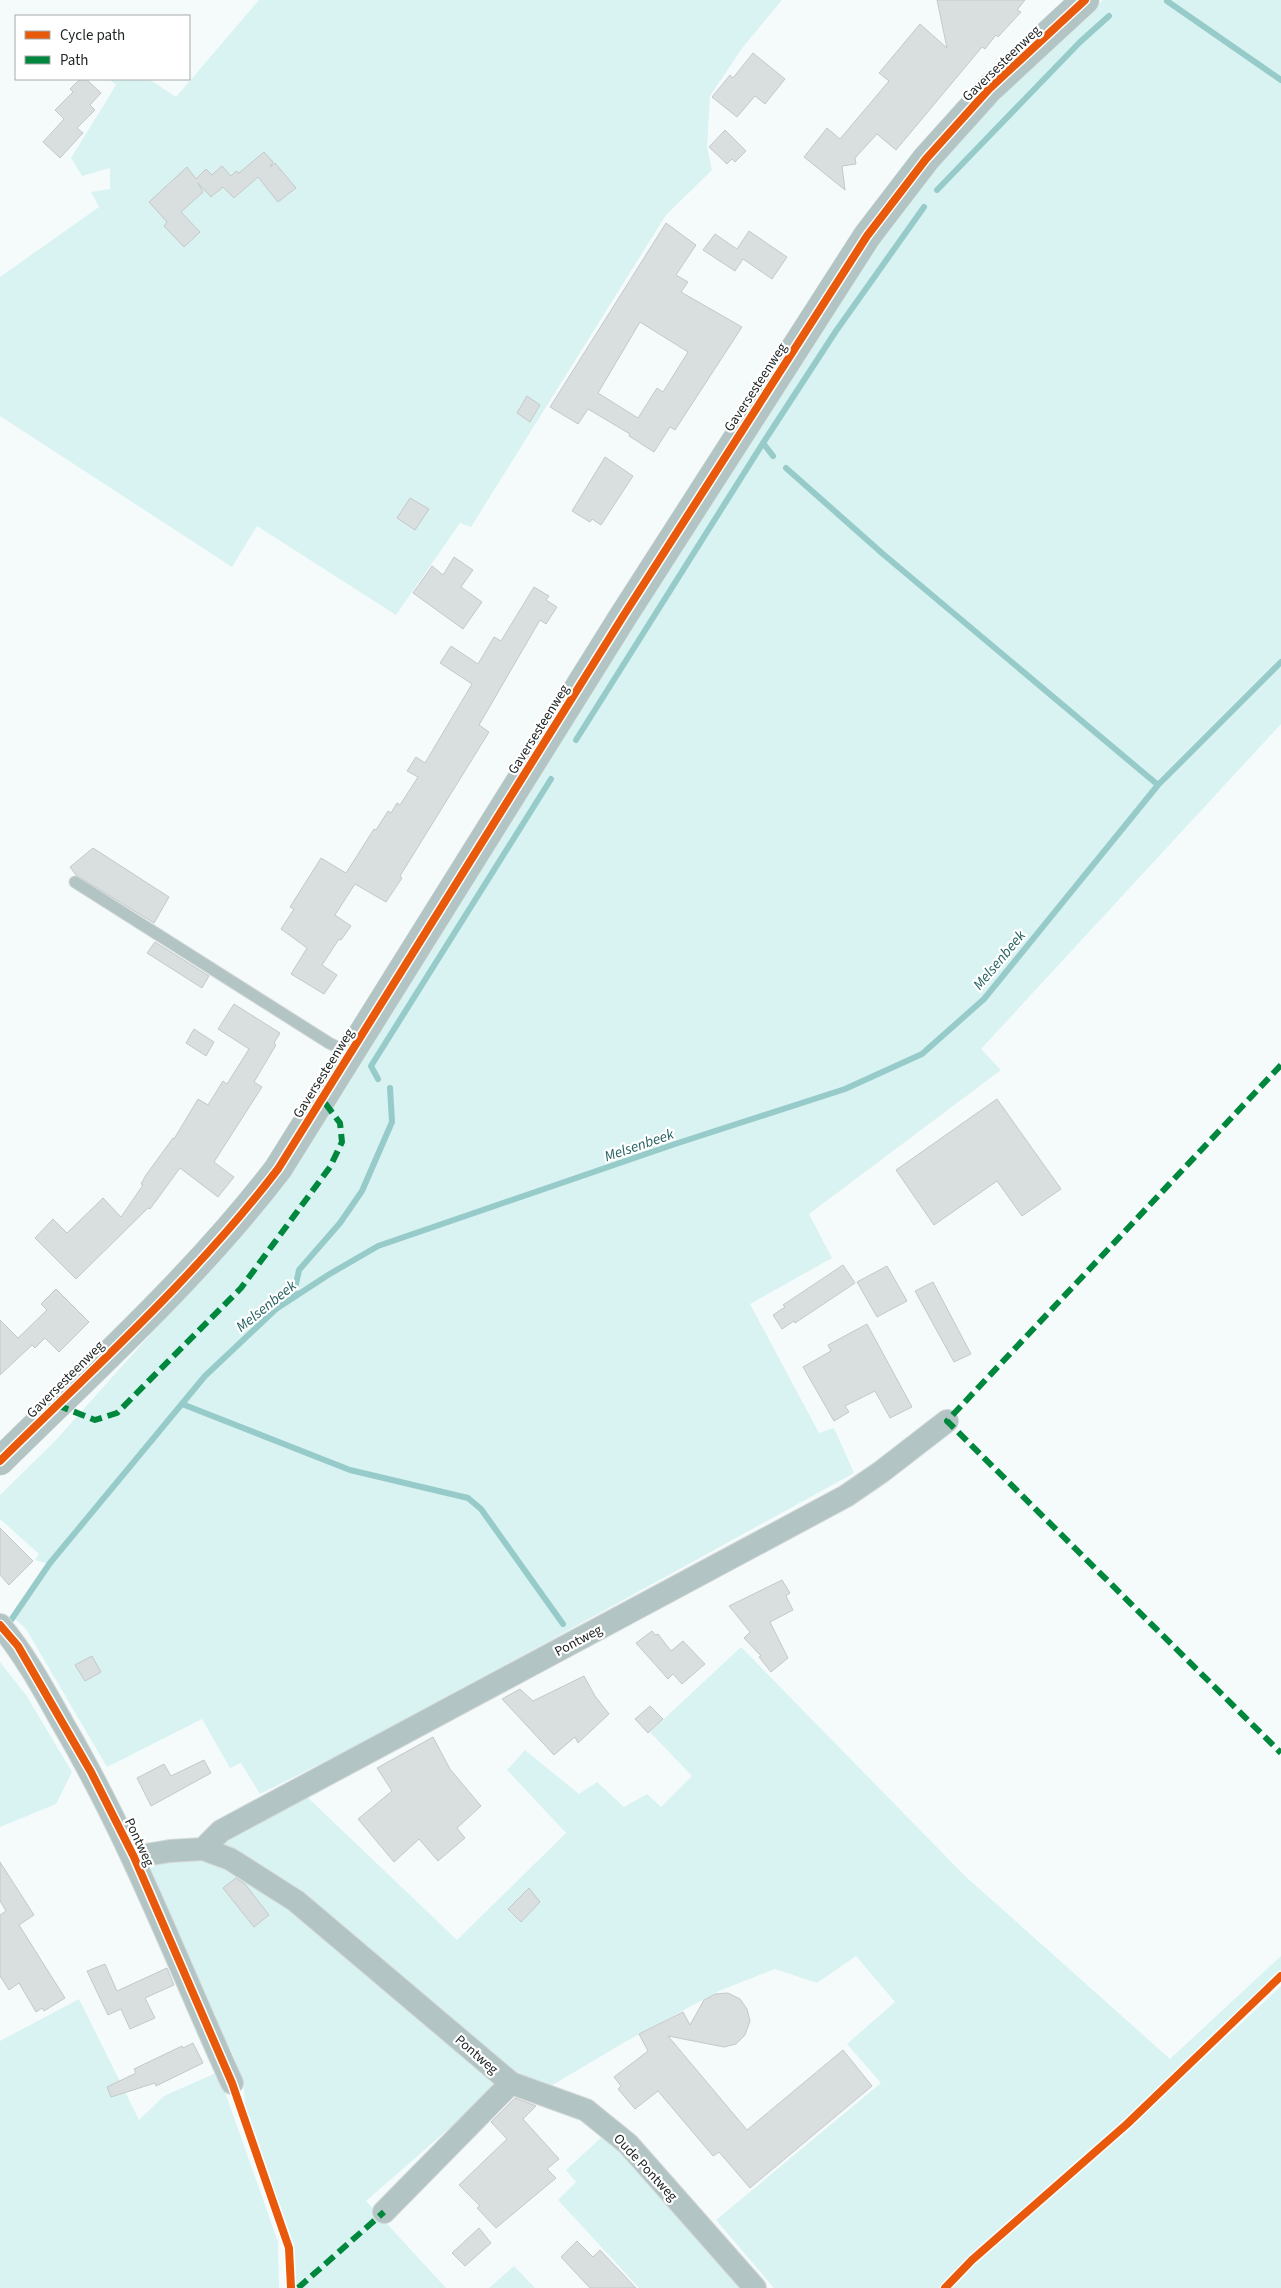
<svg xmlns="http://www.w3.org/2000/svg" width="1281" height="2288" font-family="'Source Sans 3',sans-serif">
<rect width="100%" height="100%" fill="#f5fbfb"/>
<!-- green -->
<path fill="#d9f3f2" d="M 259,0 L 782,0 L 743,47 L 710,96 L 707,147 L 712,170 L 666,215 L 471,527 L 460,523 L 396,615 L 257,526 L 232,567 L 0,416 L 0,277 L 99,207 L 91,192 L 110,189 L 110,168 L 82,176 L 71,158 L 116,85 L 109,79 L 149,79 L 176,97 Z
M 1103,0 L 1281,0 L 1281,724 L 981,1049 L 1001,1070 L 809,1214 L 832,1258 L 750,1304 L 819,1433 L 834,1428 L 854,1473 L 378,1735 L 260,1794 L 241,1763 L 230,1768 L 202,1719 L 107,1767 L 26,1629 L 13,1617 L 49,1564 L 35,1560 L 39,1554 L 0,1519 L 0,1495 L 55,1441 L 226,1250 L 623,629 L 912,191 L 990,102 Z
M 741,1647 L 965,1876 L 1170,2059 L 1281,1956 L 1281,1971 L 1181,2067 L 1188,2073 L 1281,1986 L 1281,2288 L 774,2288 L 716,2220 L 881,2083 L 847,2044 L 895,2002 L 856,1956 L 817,1983 L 775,1969 L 719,1991 L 625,2042 L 549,2087 L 516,2074 L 296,1887 L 247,1856 L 226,1846 L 221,1840 L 302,1792 L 457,1940 L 566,1833 L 507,1770 L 525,1750 L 579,1794 L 597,1782 L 624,1807 L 647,1794 L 661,1807 L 692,1776 L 650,1732 Z
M 0,1662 L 26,1695 L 72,1772 L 56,1804 L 0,1827 Z
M 206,1857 L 272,1892 L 494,2081 L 485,2097 L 366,2201 L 446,2288 L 292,2288 L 290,2234 L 246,2113 L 243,2082 L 233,2054 L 215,2021 L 149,1879 L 151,1868 L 162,1862 Z
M 79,1999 L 139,2120 L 164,2096 L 218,2072 L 278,2242 L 279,2288 L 0,2288 L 0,2041 Z
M 603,2136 L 610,2137 L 743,2288 L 639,2288 L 558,2200 L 576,2182 L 566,2170 Z
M 514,2266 L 535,2288 L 489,2288 Z"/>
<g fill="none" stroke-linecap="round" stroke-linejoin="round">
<!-- stream -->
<path stroke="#97cbca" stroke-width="6" d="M 1167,1 L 1281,80
M 937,190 L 1080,42 L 1109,16
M 773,456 L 763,443 L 836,331 L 924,207
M 786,468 L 883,554 L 1158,785
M 576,740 L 763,443
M 378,1079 L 371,1066 L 551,779
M 293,1298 L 299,1270 L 340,1223 L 362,1191 L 392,1122 L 390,1088
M 182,1404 L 350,1470 L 468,1498 L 481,1509 L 563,1624
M 7,1626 L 50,1563 L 205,1376 L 276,1309 L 328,1275 L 378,1246 L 675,1144 L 845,1089 L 922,1054 L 984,999 L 1158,785 L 1281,662"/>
</g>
<!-- building -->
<path fill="#d9dede" stroke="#c4c8c8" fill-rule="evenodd" d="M 937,0 L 1025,0 L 1017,10 L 1021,12 L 1009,25 L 998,37 L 996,35 L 985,49 L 982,47 L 896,150 L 877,134 L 855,158 L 856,164 L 842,166 L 845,190 L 804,157 L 827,128 L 840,139 L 889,81 L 879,73 L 920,24 L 947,48 Z
M 753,53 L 785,79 L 765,104 L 755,96 L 737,117 L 712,97 L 730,75 L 733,78 Z
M 80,79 L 86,79 L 101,93 L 90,105 L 95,110 L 77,128 L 83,133 L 60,158 L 43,142 L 64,119 L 55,110 L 73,92 L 70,89 Z
M 725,130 L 746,151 L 735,162 L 732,159 L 727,164 L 709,147 Z
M 264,152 L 273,162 L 270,167 L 275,163 L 296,188 L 278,202 L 258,177 L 234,198 L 223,187 L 211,197 L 198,183 L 203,192 L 181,212 L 200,232 L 184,247 L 164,226 L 167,222 L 149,202 L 187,167 L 196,179 L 206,169 L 212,175 L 222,166 L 231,176 L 236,171 L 239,173 Z
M 666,223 L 696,245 L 676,275 L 688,282 L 681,292 L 742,327 L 675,430 L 670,427 L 654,452 L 629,436 L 630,434 L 588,409 L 578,424 L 550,407 ZM 640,322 L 688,352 L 663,392 L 657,388 L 638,418 L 598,393 Z
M 749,231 L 787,257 L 772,279 L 743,259 L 735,271 L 703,250 L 715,234 L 737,249 Z
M 527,396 L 540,405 L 530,422 L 517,413 Z
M 605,457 L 633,476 L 601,525 L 592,519 L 590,522 L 572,511 Z
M 410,498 L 429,509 L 415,530 L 397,518 Z
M 454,557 L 473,570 L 461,587 L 482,602 L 463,629 L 413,593 L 432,566 L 443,575 Z
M 534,587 L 549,596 L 546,600 L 557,607 L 546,624 L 540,620 L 479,725 L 489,732 L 400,876 L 402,878 L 386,902 L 355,884 L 335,915 L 351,926 L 341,940 L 339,939 L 322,965 L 337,975 L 324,994 L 291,974 L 307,948 L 281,929 L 294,909 L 290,907 L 321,858 L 346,873 L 374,829 L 376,830 L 388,811 L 391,813 L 397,803 L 400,805 L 418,777 L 407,771 L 416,757 L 425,763 L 472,684 L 440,663 L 451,646 L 478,664 L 494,637 L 501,641 Z
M 93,848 L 169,897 L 154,923 L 76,875 L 70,867 Z
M 155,942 L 209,976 L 202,988 L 147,953 Z
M 234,1004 L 280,1033 L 274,1043 L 276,1045 L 254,1082 L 262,1087 L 214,1162 L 234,1177 L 218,1197 L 180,1168 L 150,1209 L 148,1208 L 76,1279 L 35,1238 L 53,1219 L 67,1233 L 103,1198 L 121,1217 L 143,1185 L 141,1184 L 146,1175 L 173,1138 L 174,1139 L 198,1099 L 208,1105 L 223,1081 L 227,1084 L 249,1049 L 218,1029 Z
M 194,1029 L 214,1042 L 206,1056 L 186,1043 Z
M 997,1099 L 1061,1189 L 1022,1216 L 997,1181 L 934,1225 L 896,1170 Z
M 843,1265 L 855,1283 L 795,1323 L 794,1321 L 782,1329 L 773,1315 L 785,1307 L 783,1305 Z
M 887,1266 L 907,1301 L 877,1317 L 857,1282 Z
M 933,1282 L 971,1354 L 954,1362 L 915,1291 Z
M 56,1289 L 89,1322 L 59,1352 L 45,1338 L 35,1348 L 32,1345 L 0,1375 L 0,1320 L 18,1338 L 47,1310 L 41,1304 Z
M 867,1324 L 912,1407 L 890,1418 L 875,1391 L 845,1406 L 849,1412 L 834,1421 L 803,1367 L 831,1351 L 828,1345 Z
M 0,1528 L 33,1561 L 9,1585 L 0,1575 Z
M 782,1580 L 790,1593 L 786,1596 L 793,1610 L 770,1622 L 788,1658 L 771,1672 L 759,1657 L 761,1656 L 744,1638 L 750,1632 L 729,1606 Z
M 652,1631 L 655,1635 L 658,1634 L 671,1651 L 683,1641 L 705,1664 L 682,1684 L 673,1674 L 668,1679 L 636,1643 Z
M 92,1656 L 101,1672 L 85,1681 L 75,1665 Z
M 584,1676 L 595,1696 L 609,1714 L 578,1743 L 575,1737 L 554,1755 L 502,1699 L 520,1689 L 533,1701 Z
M 650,1706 L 663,1719 L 648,1733 L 635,1719 Z
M 433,1737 L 450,1769 L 481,1806 L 457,1828 L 465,1838 L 438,1861 L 419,1839 L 394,1862 L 358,1819 L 392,1791 L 377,1768 Z
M 204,1760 L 211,1773 L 151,1806 L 137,1778 L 164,1764 L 171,1776 Z
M 0,1862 L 34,1915 L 19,1925 L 65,1998 L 44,2011 L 42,2008 L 36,2012 L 19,1983 L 9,1990 L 0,1976 L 0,1915 L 6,1911 L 0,1901 Z
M 236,1878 L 245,1884 L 269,1915 L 254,1927 L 223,1888 Z
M 529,1888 L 540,1902 L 521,1922 L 508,1909 Z
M 105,1964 L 117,1991 L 167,1968 L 174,1985 L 145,1998 L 155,2018 L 130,2029 L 121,2009 L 108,2015 L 87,1971 Z
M 728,1993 L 740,1999 L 747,2009 L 750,2021 L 745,2035 L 736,2044 L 724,2047 L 668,2036 L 747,2130 L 843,2050 L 872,2086 L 750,2188 L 719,2152 L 713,2156 L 658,2091 L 635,2109 L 618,2089 L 621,2086 L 614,2077 L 648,2051 L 639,2034 L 683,2012 L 690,2025 L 704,2000 L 715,1994 Z
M 193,2043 L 203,2063 L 156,2086 L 155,2083 L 111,2097 L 107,2087 L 136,2073 L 134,2069 L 182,2046 L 183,2048 Z
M 515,2098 L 536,2106 L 523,2119 L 559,2159 L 547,2169 L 556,2178 L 496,2228 L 477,2208 L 480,2206 L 459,2185 L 507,2139 L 491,2122 Z
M 479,2228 L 491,2243 L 465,2266 L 452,2253 Z
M 577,2241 L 593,2257 L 600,2250 L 636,2288 L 590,2288 L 561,2257 Z"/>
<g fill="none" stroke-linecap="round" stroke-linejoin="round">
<defs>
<path id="service" d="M 75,882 L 329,1043 L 350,1053"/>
<path id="minor" d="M 0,1625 C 25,1655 44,1690 63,1724 C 130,1838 177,1962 232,2083
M 203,1849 L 221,1831 L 846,1496 L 881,1472 L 947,1421
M 134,1857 L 170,1851 L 203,1849 L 230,1859 L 296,1901 L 511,2083 L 586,2110 L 628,2144 L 755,2288
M 384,2212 L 511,2083"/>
<path id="tertiary" d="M 0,1461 C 95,1367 196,1276 278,1169 L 622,618 L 867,236 L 926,159 L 989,89 L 1085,0"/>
</defs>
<!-- service casing -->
<use href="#service" stroke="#d4d8d8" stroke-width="13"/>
<!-- minor casing -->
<use href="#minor" stroke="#d4d8d8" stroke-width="24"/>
<!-- tertiary casing -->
<use href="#tertiary" stroke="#d4d8d8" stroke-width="29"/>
<!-- service -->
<use href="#service" stroke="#b2c4c3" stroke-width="11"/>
<!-- minor -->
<use href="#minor" stroke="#b2c4c3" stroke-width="22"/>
<!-- tertiary -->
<use href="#tertiary" stroke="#b2c4c3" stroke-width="28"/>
<!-- quiet -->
<path stroke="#00873e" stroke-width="6" stroke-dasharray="12 6" stroke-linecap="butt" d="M 1281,1065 L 947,1421 L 1281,1753
M 57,1405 L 95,1420 L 117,1413 L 241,1288 L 330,1167 L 342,1142 L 340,1123 L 322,1099
M 298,2288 L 384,2212"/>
<defs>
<path id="cycleway" d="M 0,1461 C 95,1367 196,1276 278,1169 L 622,618 L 867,236 L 926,159 L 989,89 L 1085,0
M 0,1625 L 18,1646 L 91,1772 L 134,1857 L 232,2083 L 289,2248 L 291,2288
M 945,2288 L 972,2260 L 1127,2124 L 1281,1976"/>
</defs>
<!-- cycleway casing -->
<use href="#cycleway" stroke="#fff" stroke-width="11"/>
<!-- cycleway -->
<use href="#cycleway" stroke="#e8590c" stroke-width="8"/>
</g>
<g text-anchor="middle" stroke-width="4.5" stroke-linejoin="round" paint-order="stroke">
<!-- street labels -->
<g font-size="14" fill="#222726" stroke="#fff">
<text transform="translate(1001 63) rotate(-44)" y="5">Gaversesteenweg</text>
<text transform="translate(755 387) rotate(-57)" y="5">Gaversesteenweg</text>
<text transform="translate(538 729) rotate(-58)" y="5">Gaversesteenweg</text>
<text transform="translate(323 1073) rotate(-58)" y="5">Gaversesteenweg</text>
<text transform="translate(65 1379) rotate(-45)" y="5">Gaversesteenweg</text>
<text transform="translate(578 1640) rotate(-28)" y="5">Pontweg</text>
<text transform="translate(140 1842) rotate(65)" y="5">Pontweg</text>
<text transform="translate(477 2054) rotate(41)" y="5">Pontweg</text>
<text transform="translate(646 2167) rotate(47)" y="5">Oude Pontweg</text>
</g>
<!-- water labels -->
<g font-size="15" font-style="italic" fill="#266261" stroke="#fff">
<text transform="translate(999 960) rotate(-50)" y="5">Melsenbeek</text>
<text transform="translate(639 1145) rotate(-19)" y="5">Melsenbeek</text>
<text transform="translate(266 1306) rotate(-39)" y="5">Melsenbeek</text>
</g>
</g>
<!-- legend -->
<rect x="15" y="15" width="175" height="65" fill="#ffffff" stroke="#a7a9a8"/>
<rect x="25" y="31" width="25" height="8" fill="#e8590c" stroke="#a7a9a8"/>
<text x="60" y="40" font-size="15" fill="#222726">Cycle path</text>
<rect x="25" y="56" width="25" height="8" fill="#00873e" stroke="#a7a9a8"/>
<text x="60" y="65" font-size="15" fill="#222726">Path</text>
</svg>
